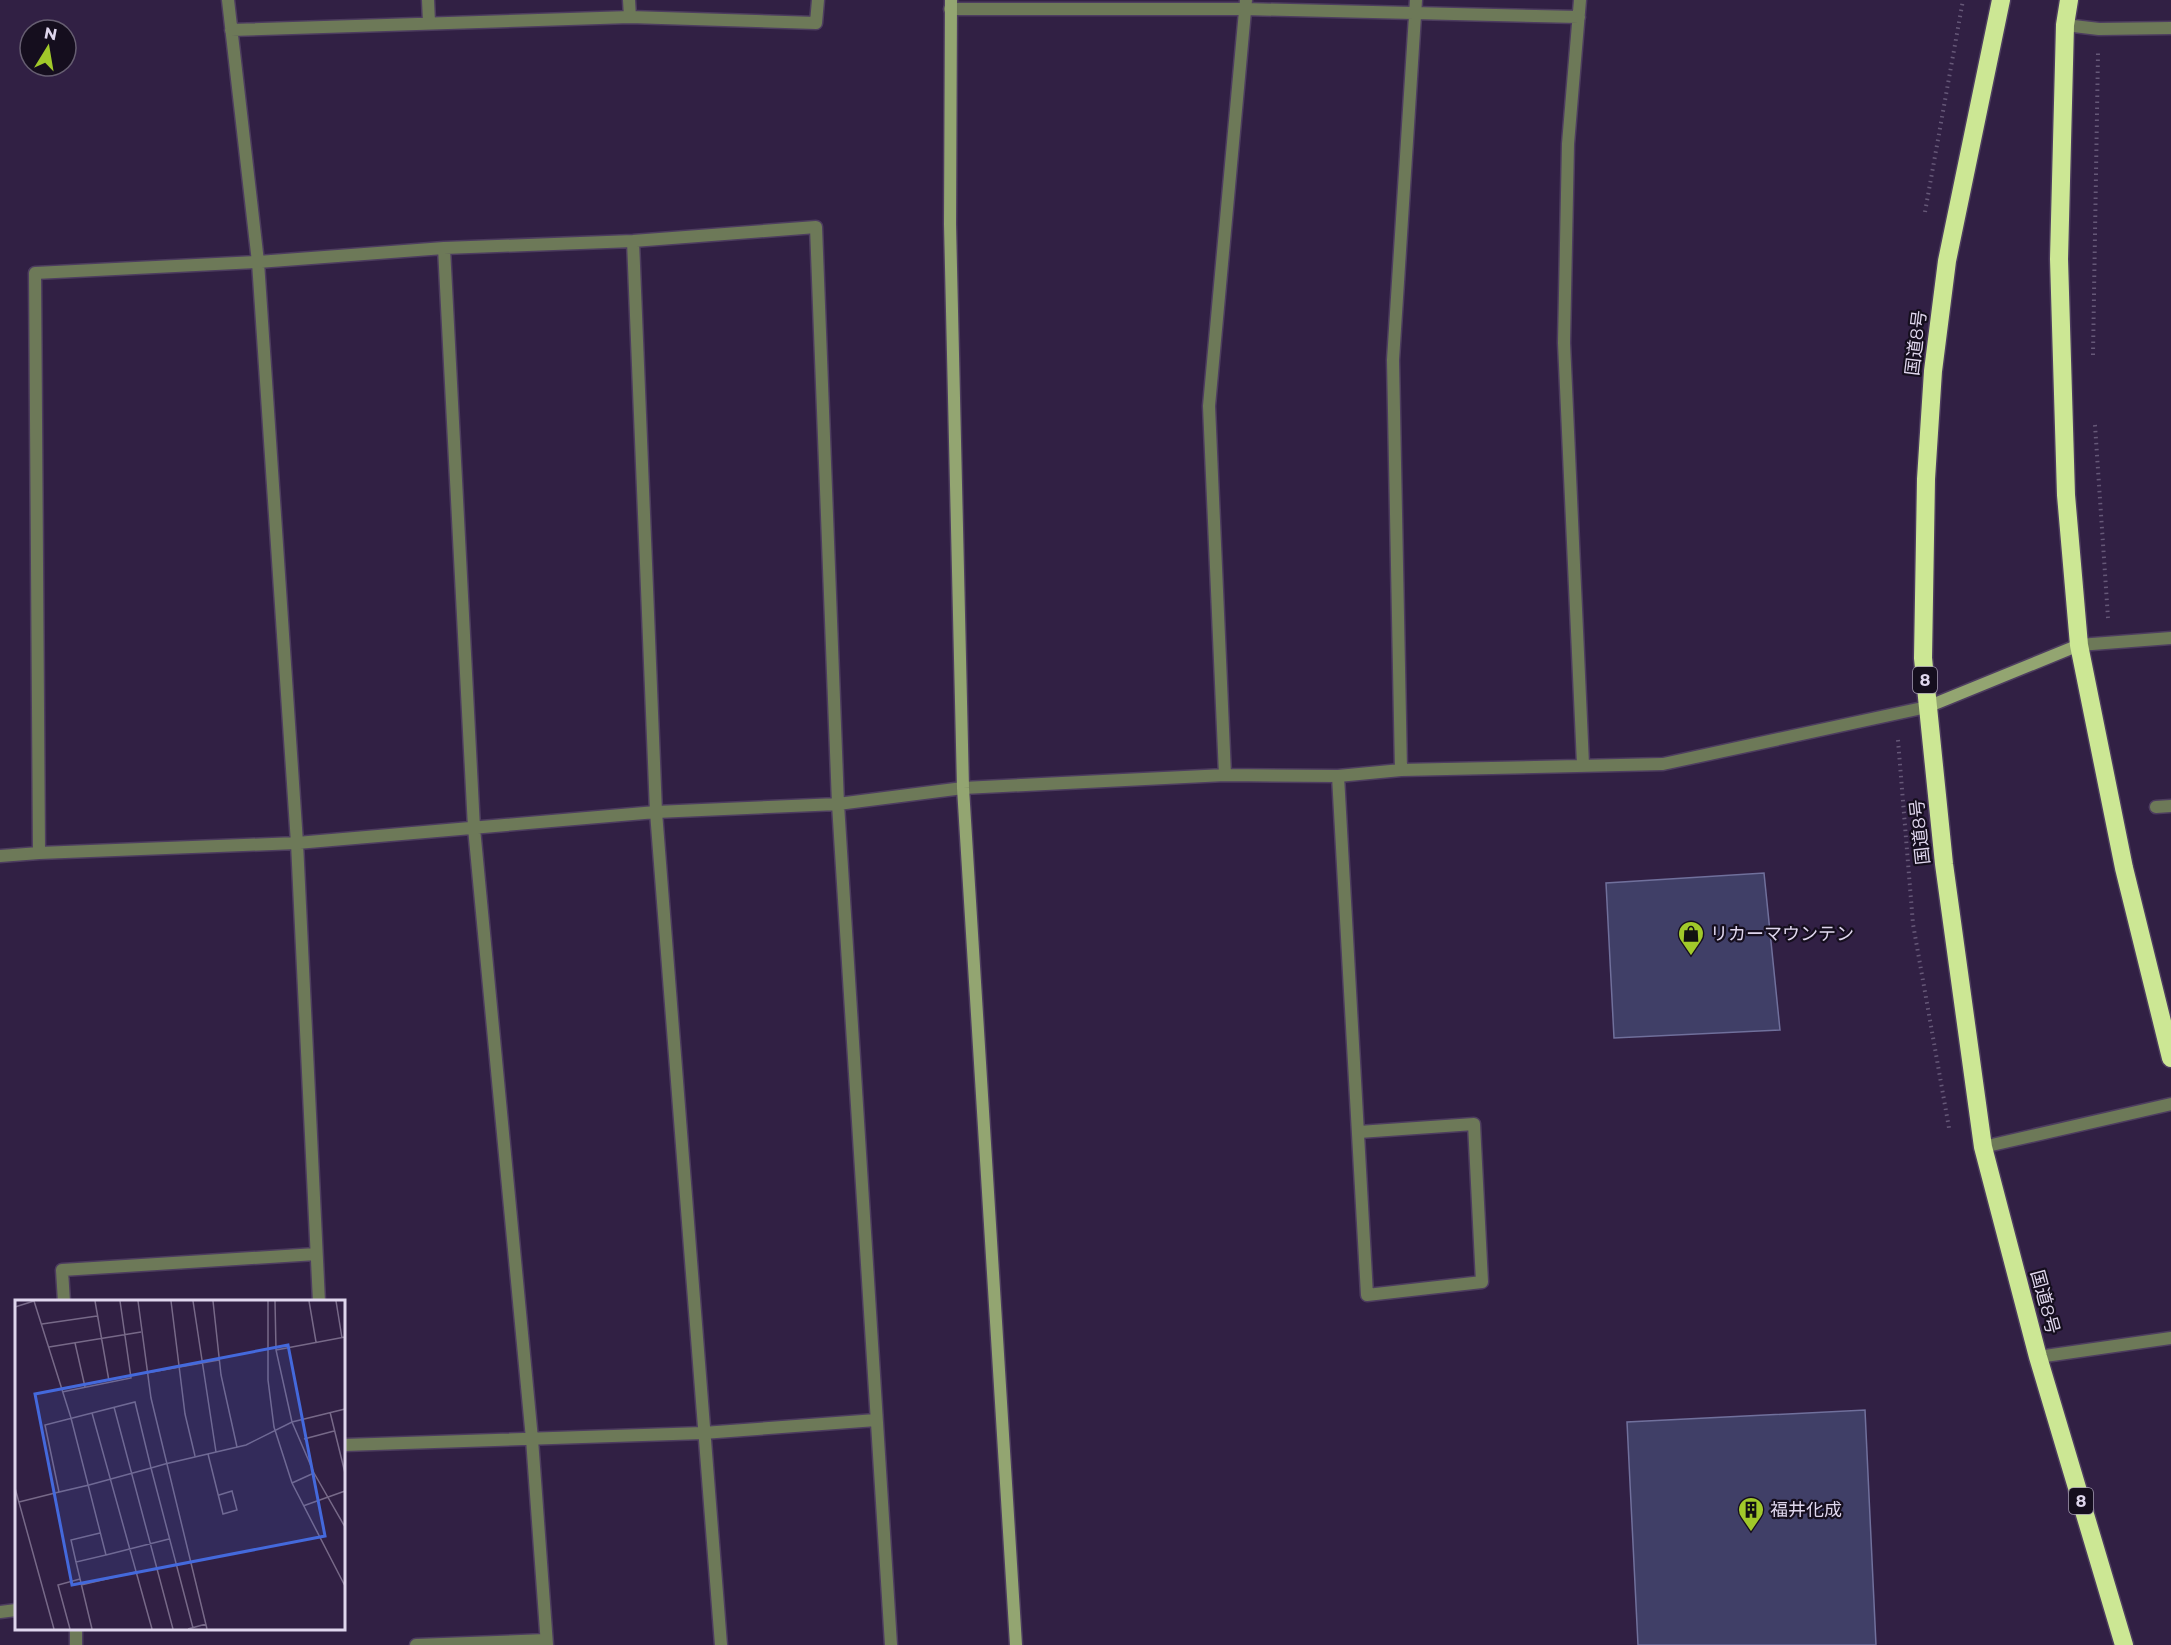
<svg xmlns="http://www.w3.org/2000/svg" width="2171" height="1645" font-family="Montserrat,'Noto Sans JP',sans-serif">
<rect width="100%" height="100%" fill="#312044"/>
<!-- building -->
<path fill="#403f67" stroke="#70709c" stroke-width="1.5" d="M 1764,873 L 1780,1030 L 1614,1038 L 1606,883 Z
M 1865,1410 L 1876,1645 L 1638,1645 L 1627,1422 Z"/>
<g fill="none" stroke-linecap="round" stroke-linejoin="round">
<defs>
<path id="street" d="M 228,0 L 258,262 L 297,843 L 319,1302
M 428,0 L 429,22
M 629,0 L 630,17
M 1580,0 L 1568,144 L 1564,343 L 1583,764
M 950,9 L 1245,9 L 1579,17
M 2065,25 L 2099,29 L 2171,28
M 231,30 L 630,17 L 816,23 L 818,0
M 633,241 L 656,812 L 721,1645
M 444,248 L 474,828 L 532,1439 L 547,1645
M 2079,645 L 2171,638
M 1401,770 L 1393,360 L 1416,0
M 1225,775 L 1209,406 L 1246,0
M 1338,776 L 1367,1295 L 1482,1282 L 1474,1124 L 1359,1132
M 2156,807 L 2171,806
M 0,856 L 39,853
M 1983,1147 L 2171,1104
M 64,1302 L 62,1270 L 316,1254
M 2038,1357 L 2171,1338
M 344,1445 L 703,1433 L 876,1420
M 0,1612 L 16,1610
M 76,1628 L 76,1645
M 416,1645 L 546,1640
M 891,1645 L 838,804 L 816,227 L 633,241 L 444,248 L 258,262 L 35,273 L 39,853 L 297,843 L 656,812 L 838,804 L 963,788 L 1225,775 L 1338,776 L 1401,770 L 1663,764 L 1927,707"/>
<path id="secondary" d="M 951,0 L 950,224 L 963,788 L 1016,1645
M 1927,707 L 2079,645"/>
<path id="highway" d="M 2001,0 L 1947,261 L 1933,371 L 1926,479 L 1923,658 L 1944,864 L 1983,1147 L 2038,1357 L 2124,1645
M 2069,0 L 2065,25 L 2059,259 L 2066,495 L 2079,645 L 2124,868 L 2171,1058"/>
</defs>
<!-- street casing -->
<use href="#street" stroke="#4d3d5f" stroke-width="15"/>
<!-- secondary casing -->
<use href="#secondary" stroke="#4d3d5f" stroke-width="15"/>
<!-- highway casing -->
<use href="#highway" stroke="#4d3d5f" stroke-width="21"/>
<!-- path -->
<path stroke="#665878" stroke-width="4" stroke-dasharray="1.5 4.5" stroke-linecap="butt" d="M 1925,212 L 1963,0
M 2093,355 L 2098,53
M 2095,425 L 2108,618
M 1898,740 L 1913,924 L 1949,1128"/>
<!-- street -->
<use href="#street" stroke="#6d7958" stroke-width="12"/>
<!-- secondary -->
<use href="#secondary" stroke="#93a571" stroke-width="12"/>
<!-- highway -->
<use href="#highway" stroke="#cce794" stroke-width="18"/>
</g>
<!-- icons -->
<defs>
<symbol id="shop-pin" viewBox="-11 -11 22 30"><path d="M0 17L-7.5 6A9.5 9.5 0 1 1 7.5 6Z" fill="#a1c92a" stroke="#150e1e"/><path d="M-5-2.5h2.3a2.7 3.5 0 0 1 5.4 0H5L5.5 6h-11ZM-1.5-2.5h3a1.5 2.3 0 0 0-3 0Z" fill="#111"/></symbol>
<symbol id="building-pin" viewBox="-11 -11 22 30"><path d="M0 17L-7.5 6A9.5 9.5 0 1 1 7.5 6Z" fill="#a1c92a" stroke="#150e1e"/><path d="M-4-6H4V6H1V3H-1V6H-4ZM-2.5-4.3h1.7v1.8h-1.7ZM.8-4.3h1.7v1.8H.8ZM-2.5-1h1.7V.8h-1.7ZM.8-1h1.7V.8H.8Z" fill="#111"/></symbol>
</defs>
<g fill-rule="evenodd">
<use href="#shop-pin" x="1676" y="919" width="30" height="40"/>
<use href="#building-pin" x="1736" y="1495" width="30" height="40"/>
</g>
<g text-anchor="middle" stroke-width="4.5" stroke-linejoin="round" paint-order="stroke">
<!-- shield labels -->
<g fill="#150e1e" stroke="#a29aaf" stroke-width="1.5">
<rect x="1913" y="667" width="24" height="26" rx="4.5"/>
<rect x="2069" y="1488" width="24" height="26" rx="4.5"/>
</g>
<g font-size="16" font-weight="bold" fill="#dfd6ed">
<text x="1925" y="686">8</text>
<text x="2081" y="1507">8</text>
</g>
<!-- street labels -->
<g font-size="18" fill="#dfd6ed" stroke="#150e1e">
<text transform="translate(1916 343) rotate(-83)" y="6">国道8号</text>
<text transform="translate(1920 832) rotate(-96)" y="6">国道8号</text>
<text transform="translate(2045 1302) rotate(75)" y="6">国道8号</text>
</g>
<!-- poi labels -->
<g font-size="18" fill="#dfd6ed" stroke="#150e1e" text-anchor="start">
<text x="1710" y="940">リカーマウンテン</text>
<text x="1770" y="1516">福井化成</text>
</g>
</g>
<!-- overview -->
<g transform="translate(15 1300)">
<rect width="330" height="330" fill="#312044"/>
<path fill="none" stroke="#776988" stroke-width="1.5" d="M 19,1 L 56,118 L 91,255 L 61,262 L 77,329M 80,1 L 94,81M 123,1 L 136,98 L 192,329M 156,1 L 170,114 L 180,156M 178,1 L 201,152M 198,1 L 206,75 L 222,147M 253,1 L 253,80 L 259,127 L 277,183 L 330,286M 260,1 L 261,50 L 277,122 L 299,173 L 330,227M 294,1 L 301,42M 321,1 L 327,38M 0,7 L 19,1M 27,24 L 82,16M 60,43 L 70,87M 34,47 L 126,32M 261,50 L 330,37M 131,73 L 204,60M 47,92 L 116,78 L 105,1M 99,107 L 158,329M 315,112 L 330,173M 77,113 L 137,329M 289,139 L 319,131M 193,154 L 208,214 L 222,210 L 217,191 L 204,195M 277,183 L 299,173M 0,188 L 39,329M 4,202 L 44,192M 288,206 L 330,191M 91,255 L 154,239M 61,262 L 56,240 L 85,233M 66,285 L 121,272M 178,328 L 136,168 L 120,102 L 30,125 L 44,192 L 74,185 L 136,168 L 150,164 L 231,145 L 277,122 L 330,109M 55,329 L 43,285 L 65,279M 173,329 L 191,324"/>
<path fill="#4469dc" fill-opacity="0.15" stroke="#4469dc" stroke-width="3" d="M 273,45 L 310,236 L 57,285 L 20,94 Z"/>
<rect width="330" height="330" fill="none" stroke="#dfd6ed" stroke-width="3"/>
</g>
<!-- north arrow -->
<g transform="translate(48 48) rotate(11)"><circle r="28" fill="#150e1e" stroke="#665e71" stroke-width="1.5"/>
<path d="M0-4.5L10 22L0 15L-10 22Z" fill="#a1c92a"/>
<text y="-9" font-size="16" font-weight="bold" text-anchor="middle" fill="#dfd6ed">N</text>
</g>
</svg>
